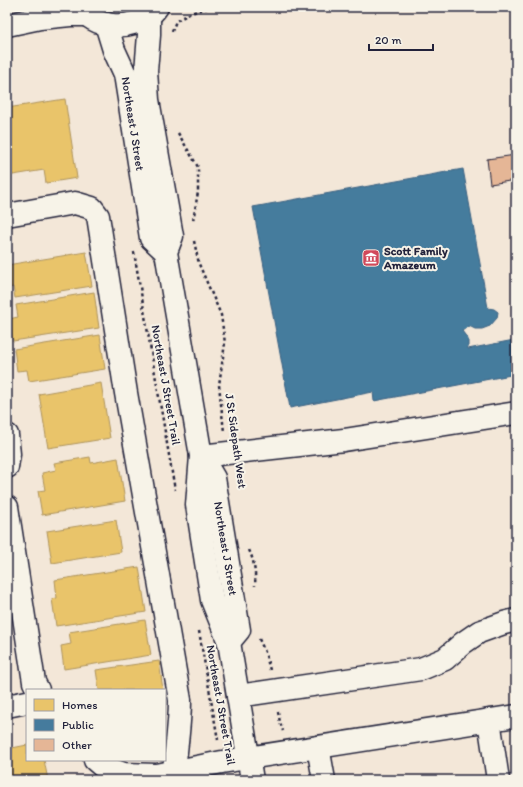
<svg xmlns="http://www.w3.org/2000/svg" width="523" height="787" font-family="Itim,sans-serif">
<rect width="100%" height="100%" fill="#f3e7d8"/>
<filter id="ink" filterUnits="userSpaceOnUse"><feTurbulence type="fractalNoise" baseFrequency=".025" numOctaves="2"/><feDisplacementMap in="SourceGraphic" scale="8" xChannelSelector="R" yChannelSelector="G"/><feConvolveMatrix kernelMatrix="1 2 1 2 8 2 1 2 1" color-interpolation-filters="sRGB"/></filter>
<g filter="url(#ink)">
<!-- homes -->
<path fill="#e9c46a" stroke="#ad935c" d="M 65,99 L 77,178 L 46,183 L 44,170 L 7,176 L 7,108 Z
M 86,252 L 92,286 L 15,298 L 13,287 L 7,288 L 7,265 Z
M 94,292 L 99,328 L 13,341 L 9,319 L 18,317 L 16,305 Z
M 100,335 L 105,369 L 29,381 L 27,370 L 17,371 L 14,349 Z
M 101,383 L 110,438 L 48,448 L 39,394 Z
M 90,457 L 91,463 L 118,458 L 125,501 L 42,515 L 38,491 L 45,490 L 42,473 L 56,470 L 54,463 Z
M 116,520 L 121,552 L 52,563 L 47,531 Z
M 139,567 L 146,612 L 56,626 L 52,599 L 57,598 L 55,580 Z
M 145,620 L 151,655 L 64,669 L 61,646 L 71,644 L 69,632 Z
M 159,661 L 163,690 L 99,690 L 96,670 Z
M 27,745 L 27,760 L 44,760 L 48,780 L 7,780 L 7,749 Z"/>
<!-- public -->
<path fill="#457b9d" stroke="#3a6080" d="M 463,169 L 488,308 L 494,309 L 498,312 L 497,318 L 490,326 L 482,329 L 475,329 L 469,326 L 462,331 L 468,339 L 468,349 L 514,340 L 516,349 L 516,374 L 374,401 L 373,392 L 290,408 L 253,207 Z"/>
<!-- building -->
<path fill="#e5b696" stroke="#22223b" d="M 516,155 L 516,180 L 490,184 L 487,159 Z
M 513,477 L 516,477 L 516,499 Z"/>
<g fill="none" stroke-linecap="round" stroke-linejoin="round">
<defs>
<g id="minor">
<path d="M 80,7 C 95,29 128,30 148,16 C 152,14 155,10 157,7"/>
<path d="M 149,16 L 149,35 L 146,71 L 148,100 L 172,236 L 166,252 L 201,456 L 197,505 L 212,600 L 229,642 L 252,780"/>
<path id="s1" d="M 106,24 L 114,50 L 125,74 L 151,238 L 166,252"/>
<path d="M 7,25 L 40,18 L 70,15 L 89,15"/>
<path d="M 7,215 L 75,203 L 92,208 L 98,216 L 126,393 L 180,700 C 180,724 176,748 174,771"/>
<path d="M 7,435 L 9,454 L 7,467"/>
<path d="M 201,456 L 344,440 L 516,413"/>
<path id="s2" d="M 201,456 L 214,478 L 239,630 L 229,642"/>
<path d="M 7,507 L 34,682 L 38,690"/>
<path d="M 238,696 L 421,669 L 445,659 L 463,643 L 479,632 L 504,623 L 516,620"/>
<path d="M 7,706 L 27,702"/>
<path d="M 489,720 L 498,780"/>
<path d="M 318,747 L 324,780"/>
<path d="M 95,760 L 102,766 L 124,774 L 157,775 L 222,762 L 516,716"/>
</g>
</defs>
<!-- minor casing -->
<use href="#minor" stroke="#22223b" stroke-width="25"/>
<!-- path -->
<path stroke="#22223b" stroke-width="2.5" stroke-dasharray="3 3" stroke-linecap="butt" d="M 172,31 L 176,21 L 191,13 L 207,8 L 207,7
M 178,133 L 198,167 L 198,192 L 193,221
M 194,241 L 199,264 L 221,315 L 225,343 L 219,385 L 224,432
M 134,252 L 175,490
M 516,447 L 516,448
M 249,550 C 254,560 256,574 255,586
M 199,631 L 218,740
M 259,639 L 265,652 L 270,670
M 278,712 L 280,722 L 283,731"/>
<!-- minor -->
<use href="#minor" stroke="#f7f3e8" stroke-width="22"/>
</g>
</g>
<!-- icons -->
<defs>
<symbol id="museum-square" viewBox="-11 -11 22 22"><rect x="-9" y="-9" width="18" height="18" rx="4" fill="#d1495b" stroke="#f7f3e8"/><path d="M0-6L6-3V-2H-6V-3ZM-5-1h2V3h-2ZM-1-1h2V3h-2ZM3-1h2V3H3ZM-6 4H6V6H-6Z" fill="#fff"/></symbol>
</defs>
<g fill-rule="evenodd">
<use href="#museum-square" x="361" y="248" width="20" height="20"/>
</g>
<g text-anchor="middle" stroke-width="4" stroke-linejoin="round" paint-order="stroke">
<!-- street labels -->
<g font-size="12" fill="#22223b" stroke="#f7f3e8">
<text dy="4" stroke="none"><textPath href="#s1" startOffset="104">Northeast J Street</textPath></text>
<text transform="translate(166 385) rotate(80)" y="4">Northeast J Street Trail</text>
<text transform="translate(236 441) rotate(82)" y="4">J St Sidepath West</text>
<text dy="4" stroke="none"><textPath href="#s2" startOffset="97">Northeast J Street</textPath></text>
<text transform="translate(221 705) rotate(80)" y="4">Northeast J Street Trail</text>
</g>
<!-- poi labels -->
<g font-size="12" font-weight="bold" fill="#22223b" stroke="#f7f3e8" text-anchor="start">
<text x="384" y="255">Scott Family<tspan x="384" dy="14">Amazeum</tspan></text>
</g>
</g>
<!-- margin -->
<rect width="523" height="787" fill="none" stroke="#f7f3e8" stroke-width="24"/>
<rect x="12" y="12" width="499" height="763" fill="none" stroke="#22223b" stroke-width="1.5" filter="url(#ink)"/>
<!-- legend -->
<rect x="26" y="689" width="140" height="72" fill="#f7f3e8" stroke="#a29fa3"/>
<rect x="34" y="699" width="20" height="12" fill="#e9c46a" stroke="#a29fa3"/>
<text x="62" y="709" font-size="12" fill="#22223b">Homes</text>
<rect x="34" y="719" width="20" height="12" fill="#457b9d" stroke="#a29fa3"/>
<text x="62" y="729" font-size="12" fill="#22223b">Public</text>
<rect x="34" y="739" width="20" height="12" fill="#e5b696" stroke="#a29fa3"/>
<text x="62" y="749" font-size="12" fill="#22223b">Other</text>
<!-- scale -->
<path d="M369 44v6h64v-6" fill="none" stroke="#22223b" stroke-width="2"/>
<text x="375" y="44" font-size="12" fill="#22223b" stroke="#f7f3e8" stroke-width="3" paint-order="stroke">20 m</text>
</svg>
